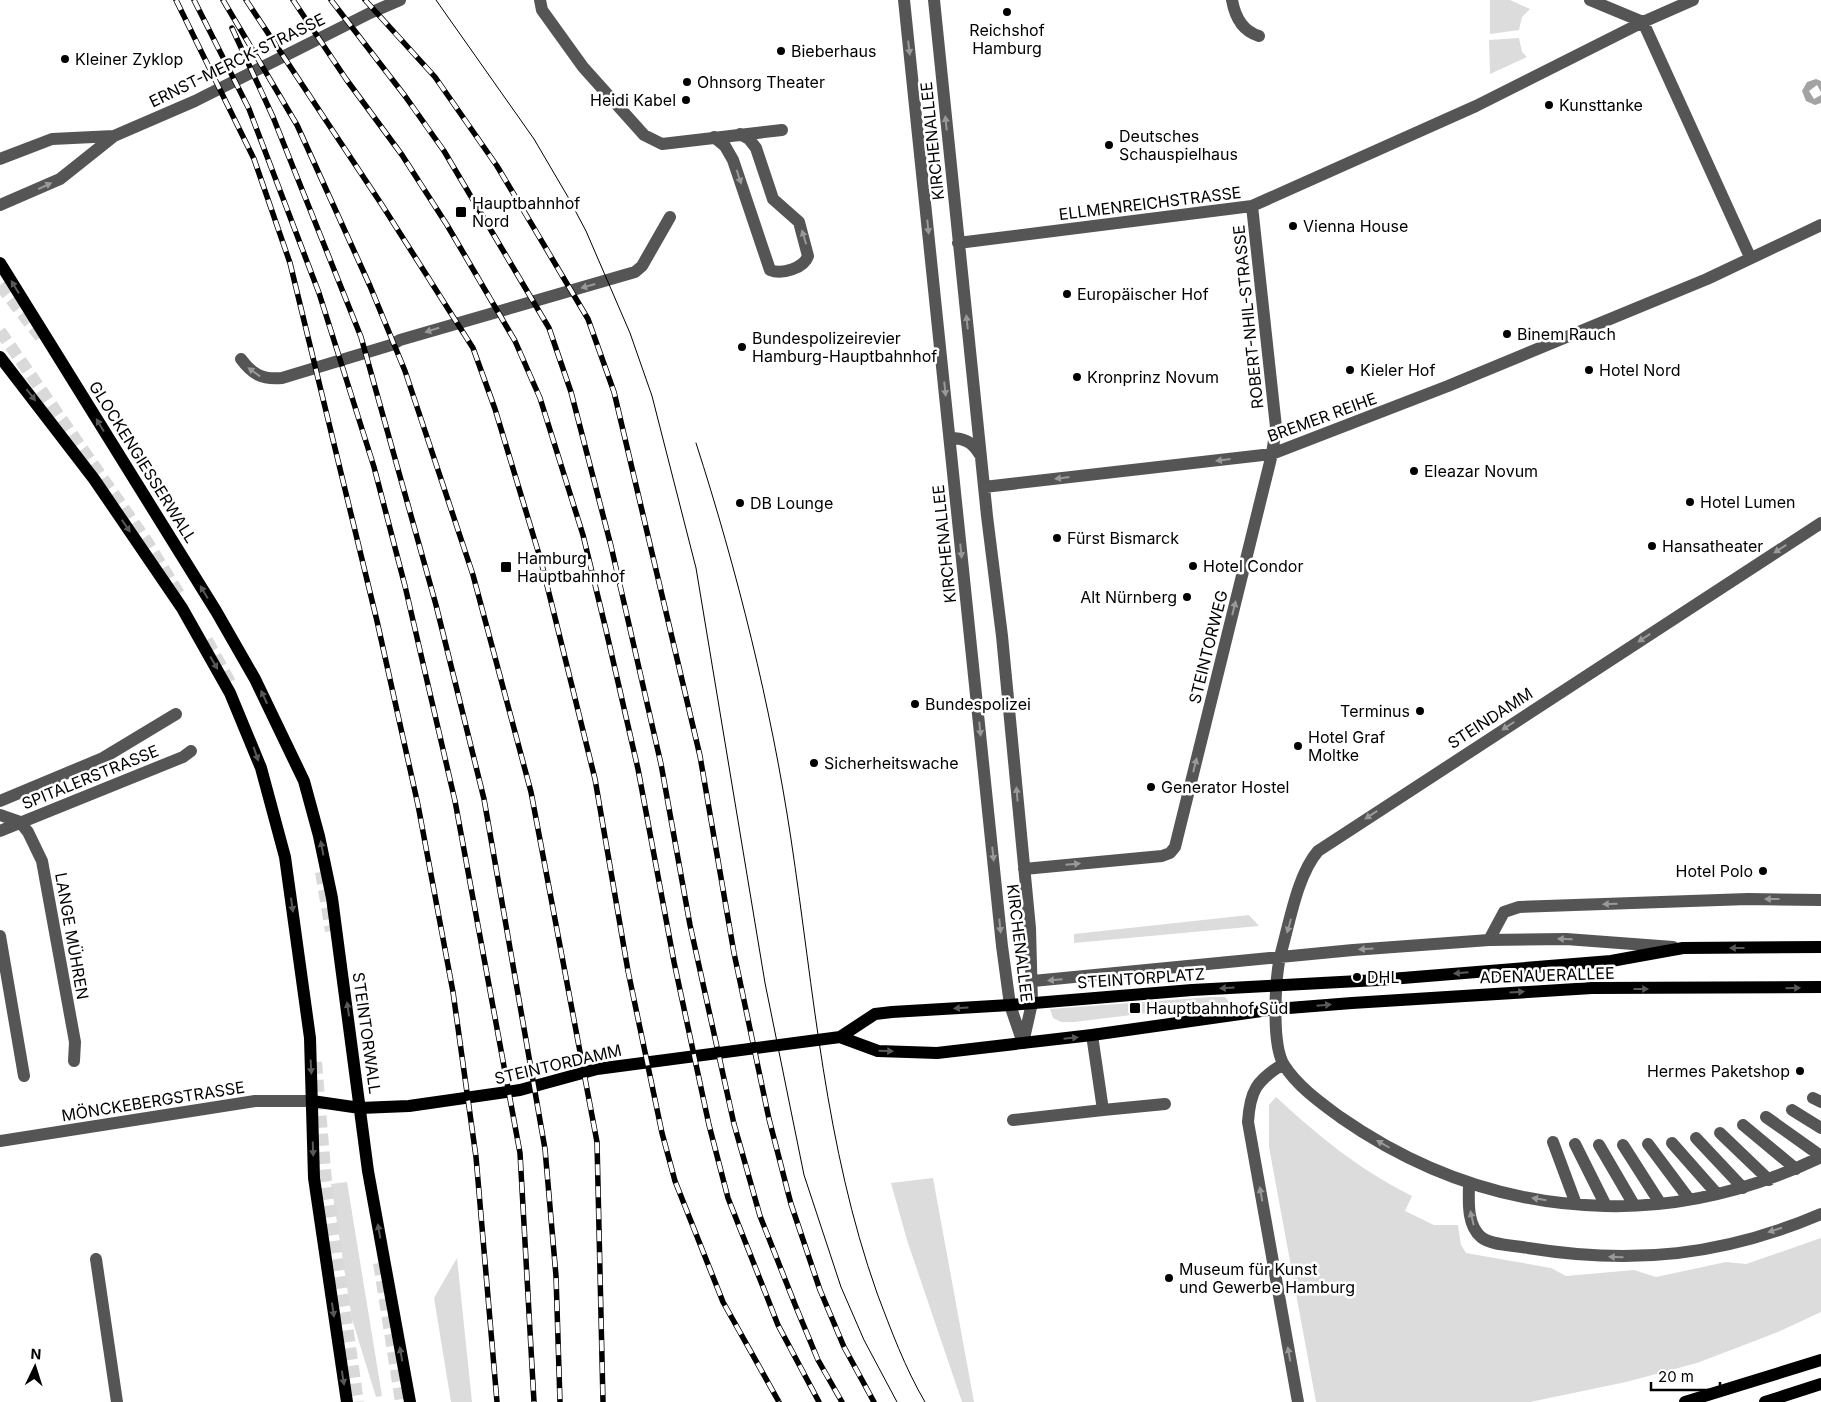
<svg xmlns="http://www.w3.org/2000/svg" width="1821" height="1402" font-family="Inter,sans-serif">
<rect width="100%" height="100%" fill="#fff"/>
<!-- green -->
<path fill="#dcdcdc" d="M 1490,0 L 1510,0 L 1530,9 L 1522,17 L 1519,30 L 1490,34 Z
M 1519,38 L 1522,52 L 1527,57 L 1490,74 L 1489,40 Z
M 1249,915 L 1259,926 L 1074,943 L 1074,934 Z
M 1211,997 L 1225,997 L 1230,1003 L 1074,1022 L 1061,1022 L 1053,1018 L 1050,1009 Z
M 1276,1097 C 1321,1138 1357,1168 1412,1196 L 1405,1211 L 1434,1225 L 1458,1225 L 1461,1245 L 1466,1253 L 1551,1268 L 1566,1276 L 1634,1270 L 1656,1277 L 1726,1262 L 1746,1264 L 1821,1238 L 1821,1312 L 1778,1332 L 1697,1363 L 1626,1382 L 1530,1402 L 1316,1402 L 1269,1147 L 1269,1105 Z
M 933,1178 L 974,1402 L 962,1402 L 907,1240 L 891,1183 Z
M 347,1182 L 382,1396 L 376,1397 L 352,1319 L 331,1184 Z
M 457,1258 L 472,1402 L 451,1402 L 434,1298 Z"/>
<!-- water -->
<path fill="#a3a3a3" d="M 1816,79 L 1821,81 L 1821,92 L 1817,85 L 1809,91 L 1814,99 L 1821,95 L 1821,103 L 1815,105 L 1806,101 L 1802,91 L 1807,82 Z"/>
<g fill="none" stroke-linecap="round" stroke-linejoin="round">
<!-- major-tunnel -->
<path stroke="#d9d9d9" stroke-width="12" stroke-dasharray="12 6" stroke-linecap="butt" d="M 0,285 L 41,338
M 0,331 L 146,540 L 181,597
M 207,640 L 232,686
M 321,872 L 331,931
M 316,1062 L 326,1181 L 358,1402
M 379,1263 L 401,1402"/>
<!-- minor -->
<path stroke="#555" stroke-width="12" d="M 540,0 L 542,10 L 583,67 L 644,135 L 662,144 L 782,130
M 904,0 L 1002,946 L 1010,1005 L 1023,1043
M 934,0 L 987,516 L 1002,636 L 1030,928 L 1032,1003 L 1023,1043
M 1232,0 C 1235,17 1242,31 1259,36
M 1590,0 L 1643,22 L 1693,0
M 714,137 L 725,146 L 733,160 L 770,270 C 782,275 804,268 808,256 L 799,222 L 773,199 L 756,148 L 749,139 L 740,134
M 0,159 L 52,139 L 114,136
M 0,205 L 60,179 L 114,136 L 195,101 L 370,13 L 400,0
M 958,243 L 1252,206 L 1476,106 L 1643,22 L 1750,257
M 241,359 C 252,374 262,380 282,378 L 391,345 L 400,340 L 635,272 L 642,266 L 670,217
M 950,438 C 964,438 973,442 980,455
M 984,487 L 1272,454 L 1448,386 L 1707,279 L 1821,225
M 1821,523 L 1318,851 C 1298,874 1290,920 1282,949 C 1275,973 1271,1044 1284,1065 C 1297,1086 1321,1103 1340,1117 C 1419,1172 1509,1204 1605,1206 C 1680,1208 1754,1189 1821,1157
M 0,801 L 103,758 L 176,714
M 0,815 L 20,822 L 28,832 L 42,861 L 75,1042 L 74,1061
M 0,831 L 183,757 L 191,751
M 1024,869 L 1162,856 L 1170,853 L 1175,847 L 1272,454 L 1276,427 L 1252,206
M 0,936 L 24,1076
M 1489,940 L 1504,912 L 1519,907 L 1748,899 L 1821,900
M 1033,981 L 1353,950 L 1489,940 L 1566,939 L 1673,947
M 1283,1064 C 1256,1081 1250,1091 1248,1122 L 1298,1402
M 1813,1098 L 1821,1102
M 1103,1110 L 1165,1104
M 1792,1110 L 1821,1128
M 1766,1117 L 1821,1156
M 1013,1120 L 1103,1110 L 1092,1035
M 1743,1125 L 1796,1169
M 1720,1133 L 1769,1180
M 1696,1138 L 1743,1188
M 0,1141 L 255,1101 L 312,1101
M 1553,1142 L 1576,1204
M 1672,1143 L 1717,1194
M 1575,1144 L 1606,1206
M 1648,1144 L 1689,1199
M 1599,1145 L 1634,1205
M 1623,1145 L 1660,1203
M 1469,1183 C 1469,1199 1466,1224 1481,1237 C 1492,1246 1515,1245 1528,1248 C 1633,1265 1723,1256 1821,1214
M 96,1259 L 117,1402"/>
<!-- major -->
<path stroke="#000" stroke-width="12" d="M 0,263 L 216,611 L 255,679 L 304,781 L 319,836 L 332,898 L 368,1171 L 410,1402
M 0,357 L 94,479 L 182,608 L 230,693 L 261,768 L 285,857 L 310,1038 L 314,1178 L 347,1402
M 840,1037 L 875,1014 L 892,1012 L 1010,1005 L 1192,990 L 1378,980 L 1611,961 L 1683,948 L 1821,947
M 312,1101 L 360,1108 L 409,1106 L 520,1090 L 597,1069 L 840,1037 L 878,1051 L 937,1053 L 1092,1035 L 1276,1009 L 1352,1003 L 1592,988 L 1821,987
M 1685,1402 L 1821,1360
M 1765,1402 L 1821,1384"/>
<!-- tram -->
<path stroke="#000" stroke-width="1" d="M 436,0 L 534,139 L 568,197 L 586,231 L 630,333 L 652,396 L 696,568 L 765,983 L 804,1175 L 841,1287 L 864,1340 L 897,1402
M 696,443 C 737,570 771,706 791,839 C 814,992 825,1146 877,1293 C 891,1330 905,1368 925,1402"/>
<defs>
<path id="rail" d="M 176,0 L 254,159 L 290,263 L 377,621 L 418,805 L 453,992 L 476,1157 L 497,1402
M 194,0 L 249,109 L 319,293 L 374,467 L 405,586 L 455,801 L 520,1153 L 534,1402
M 223,0 L 297,125 L 370,286 L 405,371 L 473,575 L 531,792 L 597,1142 L 603,1402
M 246,0 L 382,205 L 473,348 L 495,409 L 541,561 L 595,779 L 628,971 L 662,1133 L 675,1181 L 723,1302 L 779,1402
M 293,0 L 346,79 L 402,155 L 447,225 L 515,341 L 540,398 L 583,535 L 606,630 L 638,769 L 674,962 L 709,1125 L 728,1198 L 778,1325 L 819,1402
M 331,0 L 405,96 L 444,151 L 549,328 L 571,392 L 611,546 L 661,764 L 690,925 L 734,1124 L 760,1216 L 796,1307 L 818,1360 L 842,1402
M 365,0 L 435,77 L 497,166 L 588,319 L 614,392 L 700,756 L 734,953 L 769,1119 L 791,1204 L 820,1290 L 844,1347 L 874,1402
M 232,28 L 273,117 L 361,337 L 436,605 L 484,799 L 545,1149 L 556,1276 L 560,1402"/>
</defs>
<!-- rail casing -->
<use href="#rail" stroke="#000" stroke-width="5.5"/>
<!-- rail -->
<use href="#rail" stroke="#fff" stroke-width="4" stroke-dasharray="11" stroke-linecap="butt"/>
</g>
<!-- one-way arrows -->
<defs><path id="oneway-solid" d="M-6-.8H1V-3.2L6.5 0L1 3.2V.8H-6Z" transform="scale(1.25)"/></defs>
<g fill="#999">
<use href="#oneway-solid" transform="translate(909 48) rotate(83)"/>
<use href="#oneway-solid" transform="translate(946 123) rotate(-96)"/>
<use href="#oneway-solid" transform="translate(739 177) rotate(72)"/>
<use href="#oneway-solid" transform="translate(45 186) rotate(-25)"/>
<use href="#oneway-solid" transform="translate(928 227) rotate(84)"/>
<use href="#oneway-solid" transform="translate(804 237) rotate(-107)"/>
<use href="#oneway-solid" transform="translate(588 286) rotate(164)"/>
<use href="#oneway-solid" transform="translate(967 322) rotate(-96)"/>
<use href="#oneway-solid" transform="translate(432 330) rotate(163)"/>
<use href="#oneway-solid" transform="translate(254 372) rotate(-144)"/>
<use href="#oneway-solid" transform="translate(945 389) rotate(84)"/>
<use href="#oneway-solid" transform="translate(1223 460) rotate(173)"/>
<use href="#oneway-solid" transform="translate(1062 478) rotate(173)"/>
<use href="#oneway-solid" transform="translate(1780 549) rotate(147)"/>
<use href="#oneway-solid" transform="translate(961 551) rotate(84)"/>
<use href="#oneway-solid" transform="translate(1234 608) rotate(-76)"/>
<use href="#oneway-solid" transform="translate(1644 638) rotate(147)"/>
<use href="#oneway-solid" transform="translate(1508 726) rotate(147)"/>
<use href="#oneway-solid" transform="translate(980 729) rotate(84)"/>
<use href="#oneway-solid" transform="translate(1195 765) rotate(-76)"/>
<use href="#oneway-solid" transform="translate(1017 794) rotate(-95)"/>
<use href="#oneway-solid" transform="translate(1371 815) rotate(147)"/>
<use href="#oneway-solid" transform="translate(993 854) rotate(84)"/>
<use href="#oneway-solid" transform="translate(1073 864) rotate(-5)"/>
<use href="#oneway-solid" transform="translate(1772 899) rotate(-180)"/>
<use href="#oneway-solid" transform="translate(1610 904) rotate(178)"/>
<use href="#oneway-solid" transform="translate(1000 926) rotate(84)"/>
<use href="#oneway-solid" transform="translate(1289 926) rotate(106)"/>
<use href="#oneway-solid" transform="translate(1565 939) rotate(-179)"/>
<use href="#oneway-solid" transform="translate(1366 949) rotate(176)"/>
<use href="#oneway-solid" transform="translate(1055 980) rotate(175)"/>
<use href="#oneway-solid" transform="translate(1383 1144) rotate(-150)"/>
<use href="#oneway-solid" transform="translate(1261 1194) rotate(-100)"/>
<use href="#oneway-solid" transform="translate(1539 1199) rotate(-171)"/>
<use href="#oneway-solid" transform="translate(1472 1218) rotate(-103)"/>
<use href="#oneway-solid" transform="translate(1775 1230) rotate(162)"/>
<use href="#oneway-solid" transform="translate(1616 1257) rotate(-179)"/>
<use href="#oneway-solid" transform="translate(1289 1354) rotate(-100)"/>
</g>
<g fill="#595959">
<use href="#oneway-solid" transform="translate(15 287) rotate(-122)"/>
<use href="#oneway-solid" transform="translate(31 395) rotate(52)"/>
<use href="#oneway-solid" transform="translate(100 425) rotate(-121)"/>
<use href="#oneway-solid" transform="translate(126 526) rotate(56)"/>
<use href="#oneway-solid" transform="translate(204 592) rotate(-121)"/>
<use href="#oneway-solid" transform="translate(214 663) rotate(60)"/>
<use href="#oneway-solid" transform="translate(264 697) rotate(-115)"/>
<use href="#oneway-solid" transform="translate(256 754) rotate(70)"/>
<use href="#oneway-solid" transform="translate(322 848) rotate(-101)"/>
<use href="#oneway-solid" transform="translate(292 905) rotate(82)"/>
<use href="#oneway-solid" transform="translate(1737 948) rotate(180)"/>
<use href="#oneway-solid" transform="translate(1461 973) rotate(175)"/>
<use href="#oneway-solid" transform="translate(1227 988) rotate(177)"/>
<use href="#oneway-solid" transform="translate(1793 988) rotate(-1)"/>
<use href="#oneway-solid" transform="translate(1641 989)"/>
<use href="#oneway-solid" transform="translate(1517 992) rotate(-3)"/>
<use href="#oneway-solid" transform="translate(1324 1005) rotate(-5)"/>
<use href="#oneway-solid" transform="translate(961 1008) rotate(177)"/>
<use href="#oneway-solid" transform="translate(348 1009) rotate(-98)"/>
<use href="#oneway-solid" transform="translate(1071 1038) rotate(-6)"/>
<use href="#oneway-solid" transform="translate(886 1051) rotate(2)"/>
<use href="#oneway-solid" transform="translate(311 1067) rotate(87)"/>
<use href="#oneway-solid" transform="translate(313 1149) rotate(88)"/>
<use href="#oneway-solid" transform="translate(379 1231) rotate(-100)"/>
<use href="#oneway-solid" transform="translate(333 1310) rotate(82)"/>
<use href="#oneway-solid" transform="translate(401 1354) rotate(-100)"/>
<use href="#oneway-solid" transform="translate(343 1378) rotate(81)"/>
</g>
<!-- markers -->
<g fill="#000" stroke="#fff" stroke-width="2">
<circle cx="1007" cy="12" r="5"/>
<circle cx="781" cy="51" r="5"/>
<circle cx="65" cy="59" r="5"/>
<circle cx="687" cy="82" r="5"/>
<circle cx="686" cy="100" r="5"/>
<circle cx="1549" cy="105" r="5"/>
<circle cx="1109" cy="145" r="5"/>
<rect x="455" y="206" width="12" height="12" rx="2.5"/>
<circle cx="1293" cy="226" r="5"/>
<circle cx="1067" cy="294" r="5"/>
<circle cx="1507" cy="334" r="5"/>
<circle cx="742" cy="347" r="5"/>
<circle cx="1350" cy="370" r="5"/>
<circle cx="1589" cy="370" r="5"/>
<circle cx="1077" cy="377" r="5"/>
<circle cx="1414" cy="471" r="5"/>
<circle cx="1690" cy="502" r="5"/>
<circle cx="740" cy="503" r="5"/>
<circle cx="1057" cy="538" r="5"/>
<circle cx="1652" cy="546" r="5"/>
<circle cx="1193" cy="566" r="5"/>
<rect x="500" y="561" width="12" height="12" rx="2.5"/>
<circle cx="1187" cy="597" r="5"/>
<circle cx="915" cy="704" r="5"/>
<circle cx="1420" cy="711" r="5"/>
<circle cx="1298" cy="746" r="5"/>
<circle cx="814" cy="763" r="5"/>
<circle cx="1151" cy="787" r="5"/>
<circle cx="1763" cy="871" r="5"/>
<circle cx="1357" cy="977" r="5"/>
<rect x="1129" y="1002" width="12" height="12" rx="2.5"/>
<circle cx="1800" cy="1071" r="5"/>
<circle cx="1169" cy="1278" r="5"/>
</g>
<g text-anchor="middle" stroke-width="5" stroke-linejoin="round" paint-order="stroke">
<!-- poi labels -->
<g font-size="16" fill="#000" stroke="#fff" text-anchor="start">
<text x="1007" y="36" text-anchor="middle">Reichshof<tspan x="1007" dy="18">Hamburg</tspan></text>
<text x="791" y="57">Bieberhaus</text>
<text x="75" y="65">Kleiner Zyklop</text>
<text x="697" y="88">Ohnsorg Theater</text>
<text x="676" y="106" text-anchor="end">Heidi Kabel</text>
<text x="1559" y="111">Kunsttanke</text>
<text x="1119" y="142">Deutsches<tspan x="1119" dy="18">Schauspielhaus</tspan></text>
<text x="472" y="209">Hauptbahnhof<tspan x="472" dy="18">Nord</tspan></text>
<text x="1303" y="232">Vienna House</text>
<text x="1077" y="300">Europäischer Hof</text>
<text x="1517" y="340">Binem Rauch</text>
<text x="752" y="344">Bundespolizeirevier<tspan x="752" dy="18">Hamburg-Hauptbahnhof</tspan></text>
<text x="1360" y="376">Kieler Hof</text>
<text x="1599" y="376">Hotel Nord</text>
<text x="1087" y="383">Kronprinz Novum</text>
<text x="1424" y="477">Eleazar Novum</text>
<text x="1700" y="508">Hotel Lumen</text>
<text x="750" y="509">DB Lounge</text>
<text x="1067" y="544">Fürst Bismarck</text>
<text x="1662" y="552">Hansatheater</text>
<text x="517" y="564">Hamburg<tspan x="517" dy="18">Hauptbahnhof</tspan></text>
<text x="1203" y="572">Hotel Condor</text>
<text x="1177" y="603" text-anchor="end">Alt Nürnberg</text>
<text x="925" y="710">Bundespolizei</text>
<text x="1410" y="717" text-anchor="end">Terminus</text>
<text x="1308" y="743">Hotel Graf<tspan x="1308" dy="18">Moltke</tspan></text>
<text x="824" y="769">Sicherheitswache</text>
<text x="1161" y="793">Generator Hostel</text>
<text x="1753" y="877" text-anchor="end">Hotel Polo</text>
<text x="1367" y="983">DHL</text>
<text x="1146" y="1014">Hauptbahnhof Süd</text>
<text x="1790" y="1077" text-anchor="end">Hermes Paketshop</text>
<text x="1179" y="1275">Museum für Kunst<tspan x="1179" dy="18">und Gewerbe Hamburg</tspan></text>
</g>
<!-- street labels -->
<g font-size="16" fill="#000" stroke="#fff">
<text transform="translate(237 60) rotate(-26)" y="6">ERNST-MERCK-STRASSE</text>
<text transform="translate(932 141) rotate(-96)" y="6">KIRCHENALLEE</text>
<text transform="translate(1150 203) rotate(-7)" y="6">ELLMENREICHSTRASSE</text>
<text transform="translate(1248 317) rotate(-96)" y="6">ROBERT-NHIL-STRASSE</text>
<text transform="translate(1322 417) rotate(-20)" y="6">BREMER REIHE</text>
<text transform="translate(143 462) rotate(58)" y="6">GLOCKENGIESSERWALL</text>
<text transform="translate(944 544) rotate(-96)" y="6">KIRCHENALLEE</text>
<text transform="translate(1208 647) rotate(-76)" y="6">STEINTORWEG</text>
<text transform="translate(1490 718) rotate(-33)" y="6">STEINDAMM</text>
<text transform="translate(90 777) rotate(-22)" y="6">SPITALERSTRASSE</text>
<text transform="translate(72 936) rotate(80)" y="6">LANGE MÜHREN</text>
<text transform="translate(1020 943) rotate(83)" y="6">KIRCHENALLEE</text>
<text transform="translate(1547 975) rotate(-2)" y="6">ADENAUERALLEE</text>
<text transform="translate(1141 978) rotate(-4)" y="6">STEINTORPLATZ</text>
<text transform="translate(367 1033) rotate(82)" y="6">STEINTORWALL</text>
<text transform="translate(558 1064) rotate(-13)" y="6">STEINTORDAMM</text>
<text transform="translate(153 1101) rotate(-9)" y="6">MÖNCKEBERGSTRASSE</text>
</g>
</g>
<!-- north arrow -->
<g transform="translate(35 1367) rotate(4)" stroke="#ffffff" stroke-width="4" paint-order="stroke">
<path d="M0-4L9 19L0 12L-9 19Z" fill="#000000"/>
<text y="-8" font-size="14" font-weight="bold" text-anchor="middle" fill="#000000">N</text>
</g>
<!-- scale -->
<path d="M1651 1382v8h69v-8" fill="none" stroke="#000000" stroke-width="2.5"/>
<text x="1658" y="1382" font-size="15" fill="#000000" stroke="#ffffff" stroke-width="4" paint-order="stroke">20 m</text>
</svg>
